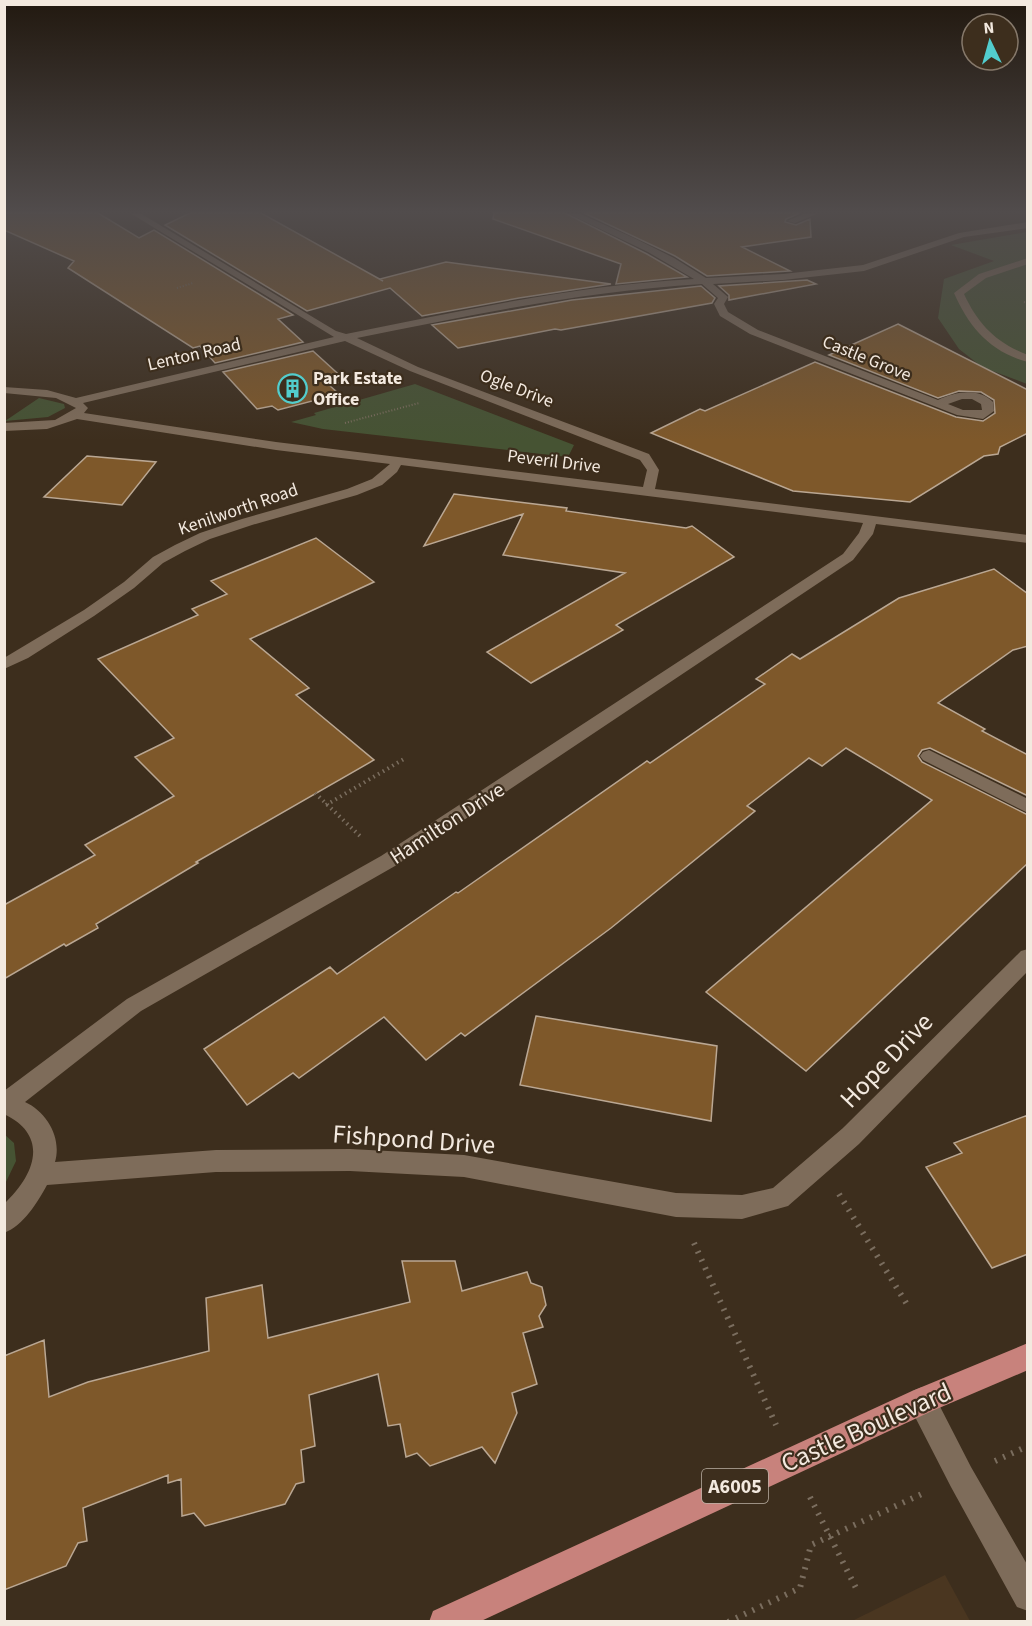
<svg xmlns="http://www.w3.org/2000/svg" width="1032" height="1626" font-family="'Source Sans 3',sans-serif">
<rect width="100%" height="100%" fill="#3d2e1d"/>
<!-- built -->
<path fill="#4a3620" d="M 945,1575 L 970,1621 L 852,1621 Z"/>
<!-- green -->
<path fill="#465333" d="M 1027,232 L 1027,384 L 982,367 L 959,349 L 938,318 L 944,279 L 994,261 L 951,245 Z
M 415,384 L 574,445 L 568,457 L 323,429 L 291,422 L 316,415 L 314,413 Z
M 39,398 L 64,404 L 65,408 L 48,417 L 5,421 Z
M 4,1134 L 14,1143 L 16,1161 L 5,1184 Z"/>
<!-- building -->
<path fill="#7e582a" stroke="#baa793" stroke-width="1.5" d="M 4,213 L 98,213 L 139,238 L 154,230 L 293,315 L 278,319 L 303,342 L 215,363 L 200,346 L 193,348 L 68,268 L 74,261 L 4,230 Z
M 190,213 L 261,213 L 383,281 L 380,279 L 446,262 L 611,284 L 519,298 L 422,316 L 390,288 L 307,311 L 165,225 Z
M 494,213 L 565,213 L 647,254 L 687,277 L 616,284 L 621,264 L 493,219 Z
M 584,213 L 800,213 L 786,219 L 785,222 L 796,225 L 810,219 L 811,237 L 742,247 L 790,271 L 707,276 L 675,256 Z
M 807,280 L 816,284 L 729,300 L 729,295 L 719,286 Z
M 701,286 L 715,298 L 712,303 L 561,330 L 555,329 L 458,348 L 432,325 L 572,300 Z
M 898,324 L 1028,390 L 1028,433 L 1000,447 L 998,454 L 984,456 L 910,502 L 793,491 L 651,433 L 700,409 L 705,411 L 815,362 L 956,417 L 983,421 L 995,413 L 994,400 L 981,392 L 959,391 L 938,398 L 829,355 Z
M 313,351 L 346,381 L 329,385 L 339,394 L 278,410 L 272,406 L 257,409 L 223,372 Z
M 87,456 L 156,462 L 122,505 L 44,497 Z
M 454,494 L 567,508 L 566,511 L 686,528 L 692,526 L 734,557 L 616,625 L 623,630 L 531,683 L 487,652 L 625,573 L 503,555 L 523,514 L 424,546 Z
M 316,538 L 374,582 L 250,639 L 309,688 L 296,695 L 374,760 L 196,862 L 198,863 L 96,924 L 98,928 L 66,946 L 64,944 L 4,979 L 4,905 L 95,855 L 85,845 L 174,796 L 135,757 L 174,738 L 98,659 L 198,615 L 192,609 L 227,594 L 211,581 Z
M 994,569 L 1028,594 L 1028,646 L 1013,650 L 938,703 L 985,729 L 982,731 L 1028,755 L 1028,796 L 930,748 L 922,750 L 918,756 L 922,762 L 1028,815 L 1028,863 L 806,1071 L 706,992 L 932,800 L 846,748 L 822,766 L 809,758 L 747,806 L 755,811 L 611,928 L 465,1036 L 461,1033 L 426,1060 L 384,1017 L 299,1078 L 293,1073 L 247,1105 L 204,1049 L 330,967 L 337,974 L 456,892 L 458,893 L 647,761 L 650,763 L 765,684 L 756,679 L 792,654 L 800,659 L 899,598 Z
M 536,1016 L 717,1046 L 711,1121 L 520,1085 Z
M 1028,1115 L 1028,1254 L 992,1268 L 926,1167 L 962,1153 L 954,1143 Z
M 402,1261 L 455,1261 L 462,1291 L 527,1272 L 531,1283 L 542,1287 L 546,1305 L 539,1316 L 543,1327 L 523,1333 L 537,1384 L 512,1393 L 517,1413 L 495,1463 L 482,1447 L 430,1466 L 417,1453 L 406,1457 L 400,1424 L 388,1426 L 378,1374 L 309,1395 L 315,1446 L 301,1450 L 304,1482 L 296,1484 L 285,1504 L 205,1526 L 194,1513 L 182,1516 L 181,1479 L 168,1483 L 168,1475 L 83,1508 L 87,1541 L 78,1543 L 66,1566 L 4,1590 L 4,1356 L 44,1340 L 49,1397 L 88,1382 L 209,1351 L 206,1298 L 262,1285 L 268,1338 L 410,1302 Z"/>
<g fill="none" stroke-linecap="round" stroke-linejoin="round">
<!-- path-far2 -->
<path stroke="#7a6d5e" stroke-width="2" stroke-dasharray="1 2" stroke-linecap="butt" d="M 177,288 L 193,283
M 1024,302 L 1028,303
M 1028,314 L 1028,323
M 345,423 L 419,403"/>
<!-- path-far1 -->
<path stroke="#7a6d5e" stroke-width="4" stroke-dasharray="1.5 4" stroke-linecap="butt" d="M 315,793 L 361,837
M 326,805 L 404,759"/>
<!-- path -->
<path stroke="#7a6d5e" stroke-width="6" stroke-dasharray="2 7" stroke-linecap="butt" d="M 839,1194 L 908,1306
M 694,1243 L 776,1425
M 995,1461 L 1028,1446
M 810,1497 L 857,1590
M 728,1622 L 800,1588 L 811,1545 L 926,1492"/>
<!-- minor -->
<path fill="#7e6c5a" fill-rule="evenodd" d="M 130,213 L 140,213 L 336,331 L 346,334 C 461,311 577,285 694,279 L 648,252 L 567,213 L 578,213 L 634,238 L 674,258 L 706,278 L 783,274 L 863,265 L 959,233 L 1028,222 L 1028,228 L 964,237 L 864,271 L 783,280 L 713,284 L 728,297 L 724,304 L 728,312 L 758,330 L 938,400 C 955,392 978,387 993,402 L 994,411 L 983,419 L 957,415 L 750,334 L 720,316 L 714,304 L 718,298 L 702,284 C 585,291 472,315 357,338 L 418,367 L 649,454 L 659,470 L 655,489 L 1028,535 L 1028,543 L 876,524 L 873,534 L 853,560 L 395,866 L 141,1011 L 25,1102 C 47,1112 62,1138 55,1162 L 216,1150 L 350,1149 L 464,1155 L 676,1193 L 742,1195 L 773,1188 L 843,1128 L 1021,951 L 1028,949 L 1028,971 L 859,1144 L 788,1206 L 742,1219 L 676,1217 L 464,1177 L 350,1171 L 216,1172 L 47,1185 C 37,1203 24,1225 4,1233 L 4,1204 C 35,1175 50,1136 4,1114 L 4,1091 L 127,999 L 381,856 L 843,554 L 859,533 L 863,523 L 401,465 L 397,472 L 382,485 L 357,495 L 252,525 L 210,539 L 185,551 L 163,563 L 134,588 L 94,616 L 28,658 L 4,669 L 4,658 L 84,610 L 124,582 L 153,557 L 175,545 L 200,533 L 242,519 L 347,489 L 372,479 L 390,464 L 276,450 L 77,419 L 47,429 L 4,431 L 4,423 L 55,420 L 76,408 L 56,398 L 4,393 L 4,387 L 47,390 L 76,398 L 334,337 ZM 345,341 L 410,371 L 640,460 L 647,470 L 643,487 L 276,442 L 84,413 L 88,408 L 83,403 ZM 962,399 L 972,399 L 981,404 L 982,410 L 963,410 L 948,404 Z
M 806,213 L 819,213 L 795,223 L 787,221 Z
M 1028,258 L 1028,264 L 986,278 L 964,294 C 978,324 996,343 1028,355 L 1028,362 C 990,352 969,327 954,293 L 979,274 Z
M 929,750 L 1028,799 L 1028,813 L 923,760 L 920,756 L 923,752 Z
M 922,1387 L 932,1391 L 971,1467 L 1028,1566 L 1028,1611 L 1017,1607 L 951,1487 L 912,1411 L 908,1401 L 912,1391 Z"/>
<!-- major -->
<path fill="#c8827c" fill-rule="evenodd" d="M 1028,1343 L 1028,1370 L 932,1411 L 479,1622 L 429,1622 L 433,1611 L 912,1391 Z"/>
</g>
<!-- sky -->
<linearGradient id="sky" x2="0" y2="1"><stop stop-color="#221910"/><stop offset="0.48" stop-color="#514c4c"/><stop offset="1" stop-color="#514c4c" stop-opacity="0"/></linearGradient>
<rect width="1032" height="441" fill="url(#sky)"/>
<!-- icons -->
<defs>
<symbol id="building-ring" viewBox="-11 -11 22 22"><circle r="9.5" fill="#3d2e1d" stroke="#52cdcd" stroke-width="1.5"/><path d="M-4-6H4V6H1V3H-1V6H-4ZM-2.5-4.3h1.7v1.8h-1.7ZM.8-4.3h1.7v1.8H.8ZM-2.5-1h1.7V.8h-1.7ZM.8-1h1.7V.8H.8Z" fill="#52cdcd"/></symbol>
</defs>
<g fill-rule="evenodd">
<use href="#building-ring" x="276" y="372" width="33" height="33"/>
</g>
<g text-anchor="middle" stroke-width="4.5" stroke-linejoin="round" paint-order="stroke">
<!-- far-street labels -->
<g font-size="18" fill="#f3e9df" stroke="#3d2e1d">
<text transform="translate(194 354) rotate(-13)" y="6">Lenton Road</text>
<text transform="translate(867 358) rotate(22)" y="6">Castle Grove</text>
<text transform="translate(517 388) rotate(21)" y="6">Ogle Drive</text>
<text transform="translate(554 461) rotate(7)" y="6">Peveril Drive</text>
<text transform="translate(238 509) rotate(-19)" y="6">Kenilworth Road</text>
</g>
<!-- far-poi labels -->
<g font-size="18" font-weight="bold" fill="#f3e9df" stroke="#3d2e1d" text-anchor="start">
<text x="313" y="384">Park Estate<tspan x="313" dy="21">Office</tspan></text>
</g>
<!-- shield labels -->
<rect fill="#3d2e1d" stroke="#bcb1a5" stroke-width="1.5" x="702" y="1469" width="66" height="34" rx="4.5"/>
<g font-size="20" font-weight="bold" fill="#f3e9df">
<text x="735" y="1493">A6005</text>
</g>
<!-- street labels -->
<g font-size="21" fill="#f3e9df" stroke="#3d2e1d">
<text transform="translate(447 823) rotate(-33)" y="7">Hamilton Drive</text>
</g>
<!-- near-street labels -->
<g font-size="26" fill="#f3e9df" stroke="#3d2e1d">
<text transform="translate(886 1060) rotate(-46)" y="9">Hope Drive</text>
<text transform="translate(414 1139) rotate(4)" y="9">Fishpond Drive</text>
<text transform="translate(866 1427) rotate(-24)" y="9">Castle Boulevard</text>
</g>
</g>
<!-- border -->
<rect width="1032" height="1626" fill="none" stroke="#f3e9df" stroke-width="12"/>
<!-- north arrow -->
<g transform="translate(990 42) rotate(355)"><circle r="28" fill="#3d2e1d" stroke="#86796b" stroke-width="1.5"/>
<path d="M0-4.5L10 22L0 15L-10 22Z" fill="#52cdcd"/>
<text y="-9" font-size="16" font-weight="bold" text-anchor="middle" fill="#f3e9df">N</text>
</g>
</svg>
